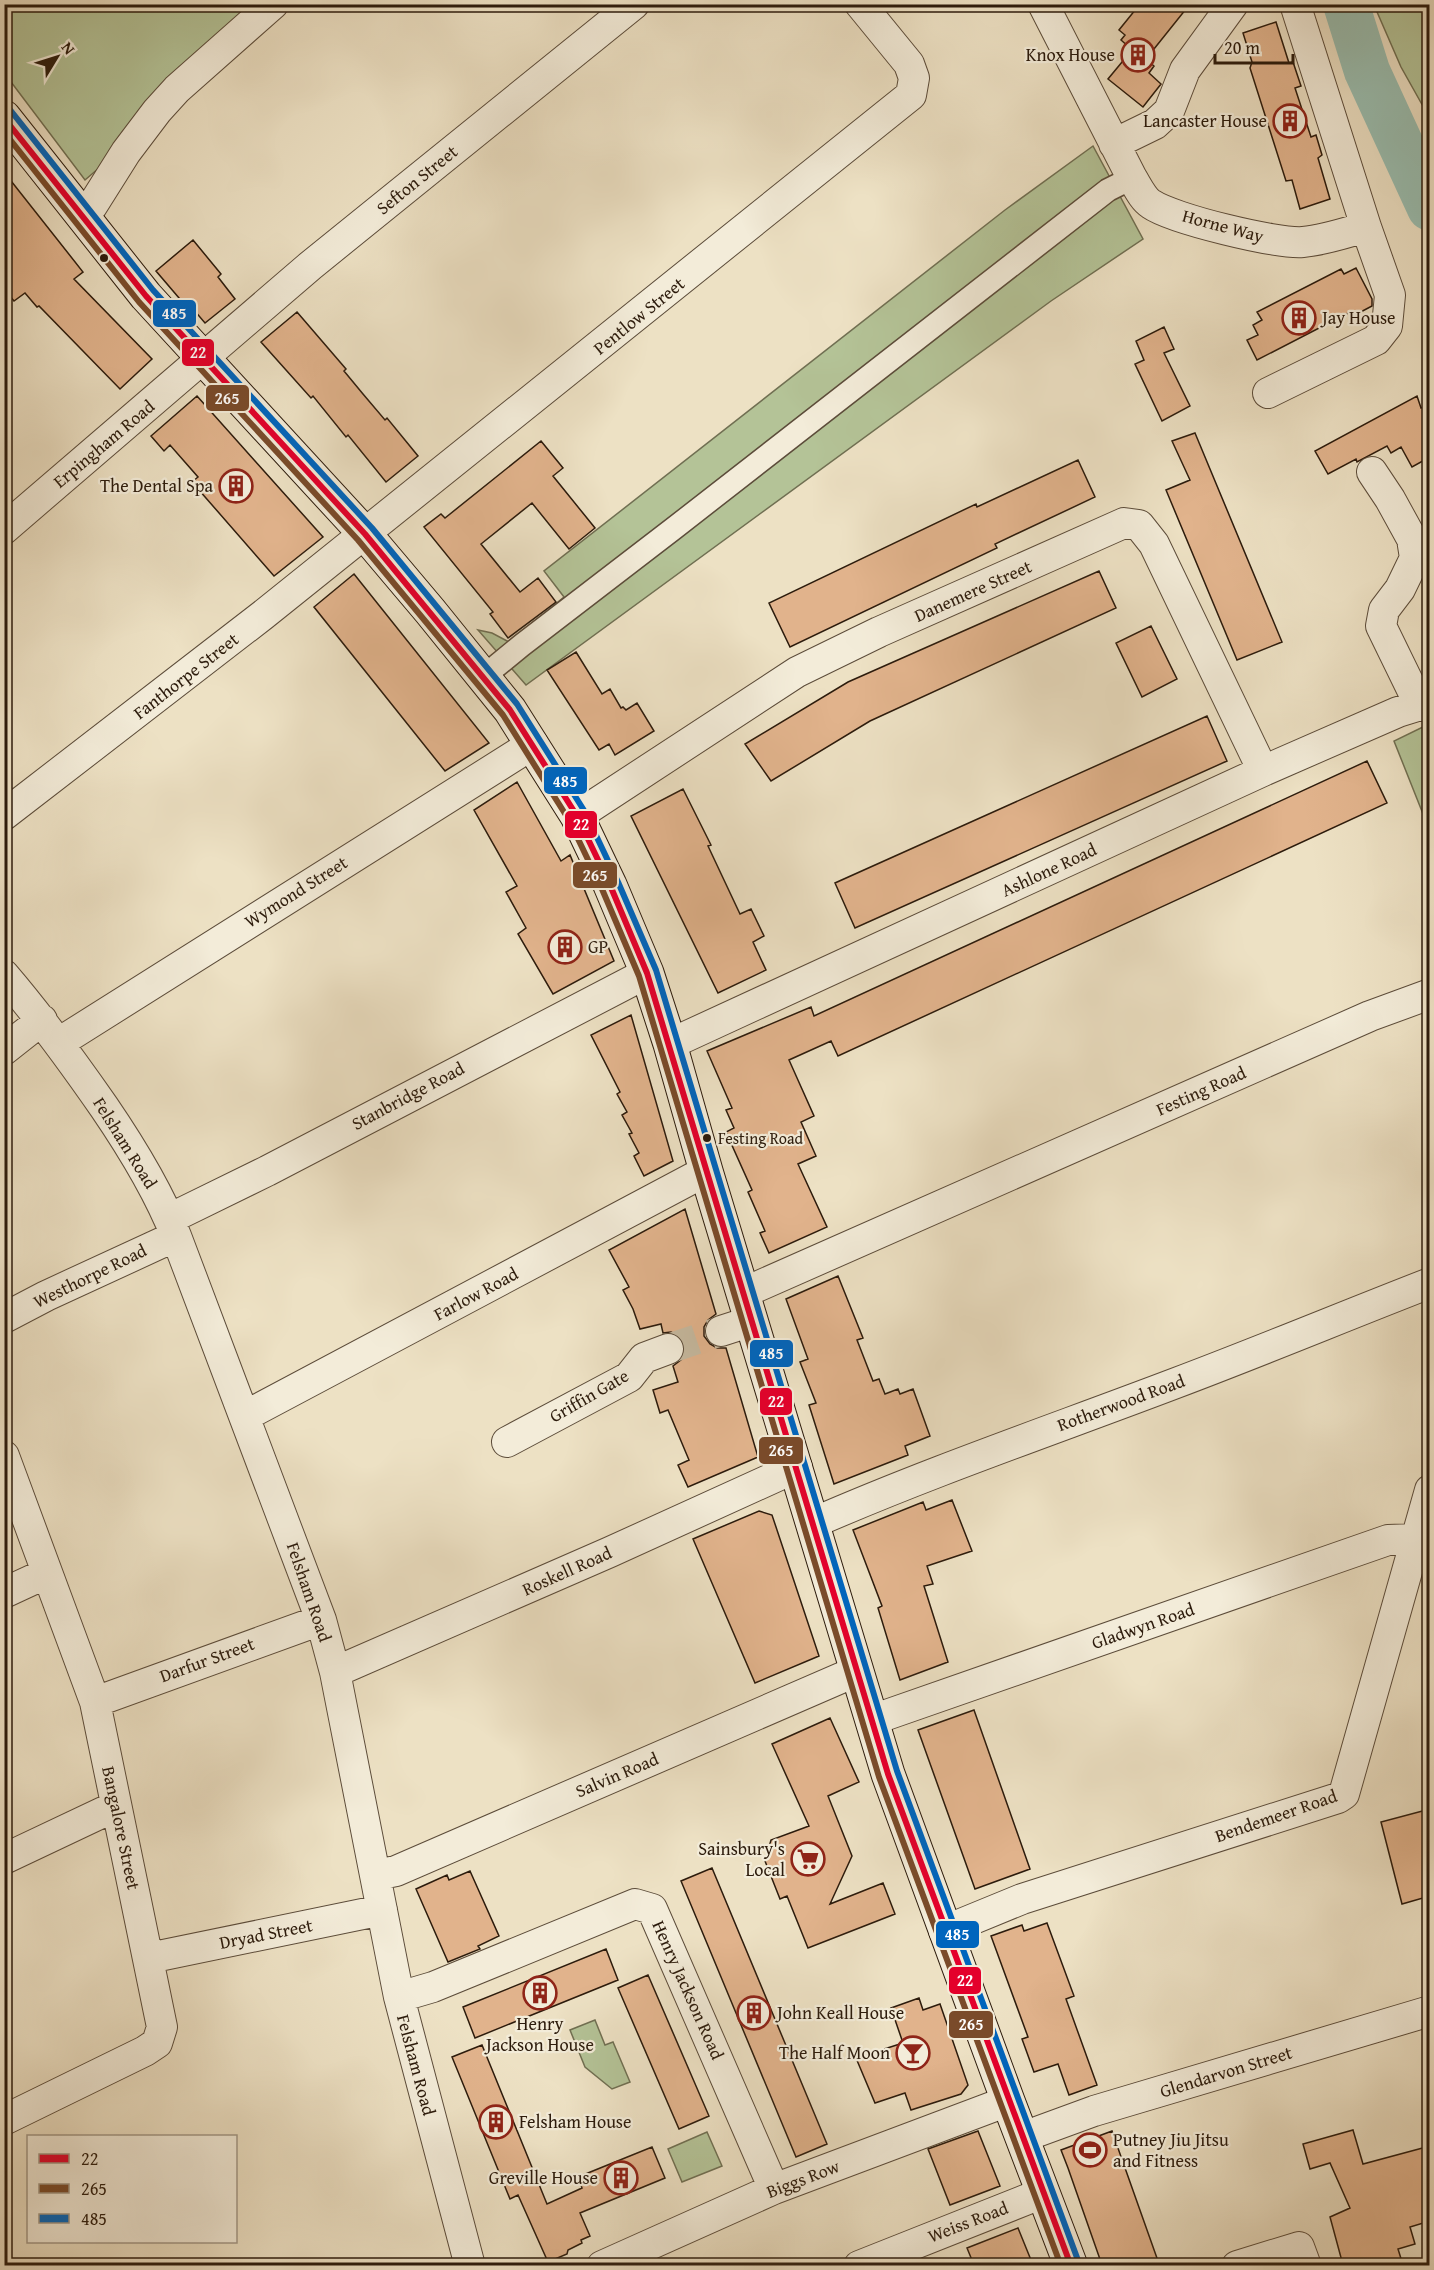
<svg xmlns="http://www.w3.org/2000/svg" width="1434" height="2270" font-family="'Gentium Book Plus',serif">
<rect width="100%" height="100%" fill="#ede1c4"/>
<filter id="stains"><feTurbulence type="fractalNoise" baseFrequency=".00333" numOctaves="4"/><feColorMatrix values="0 0 0 0 .2 0 0 0 0 .09 0 0 0 0 .02 0 0 0 .5 -.17"/></filter>
<radialGradient id="worn" r=".72"><stop offset=".6" stop-color="#630" stop-opacity="0"/><stop offset="1" stop-color="#630" stop-opacity=".3"/></radialGradient>
<!-- green -->
<path fill="#b4c397" stroke="#706f52" stroke-width="1.5" d="M 5,5 L 258,5 L 106,162 L 85,180 L 5,74 Z
M 1374,5 L 1429,5 L 1429,117 L 1401,67 Z
M 1093,146 L 1143,239 L 1051,301 L 526,685 L 478,630 L 492,633 L 509,642 L 564,597 L 544,571 L 1005,210 Z
M 1429,724 L 1429,829 L 1394,741 Z
M 595,2020 L 605,2045 L 613,2042 L 630,2082 L 612,2089 L 585,2067 L 570,2030 Z
M 707,2132 L 722,2166 L 682,2182 L 668,2149 Z"/>
<g fill="none" stroke-linecap="round" stroke-linejoin="round">
<!-- river -->
<path stroke="#9abeb0" stroke-width="46" d="M 1346,4 L 1367,71 L 1430,208"/>
</g>
<!-- building -->
<path fill="#e1b38c" stroke="#2c1b0c" stroke-width="1.5" d="M 1140,4 L 1190,4 L 1146,59 L 1154,66 L 1149,73 L 1161,84 L 1143,107 L 1108,79 L 1127,56 L 1125,54 L 1130,48 L 1121,40 L 1125,35 L 1119,30 Z
M 1276,22 L 1289,63 L 1293,62 L 1301,86 L 1295,88 L 1311,137 L 1316,135 L 1322,155 L 1318,158 L 1330,199 L 1300,209 L 1292,180 L 1286,181 L 1250,68 L 1252,62 L 1243,33 Z
M 4,172 L 83,272 L 74,279 L 152,359 L 120,389 L 39,306 L 37,307 L 25,293 L 14,301 L 4,289 Z
M 193,240 L 221,274 L 218,277 L 235,299 L 205,323 L 188,303 L 185,305 L 156,271 Z
M 1356,268 L 1372,299 L 1372,306 L 1355,315 L 1352,311 L 1257,360 L 1247,340 L 1258,335 L 1253,325 L 1262,320 L 1257,312 L 1341,269 L 1344,274 Z
M 297,312 L 346,369 L 344,371 L 363,394 L 385,420 L 387,418 L 418,456 L 386,482 L 348,435 L 346,437 L 313,396 L 311,398 L 261,342 Z
M 1164,327 L 1174,349 L 1164,353 L 1190,406 L 1162,421 L 1135,364 L 1144,360 L 1136,341 Z
M 197,396 L 323,537 L 274,576 L 192,482 L 198,477 L 170,445 L 164,451 L 151,436 Z
M 1417,396 L 1421,408 L 1430,404 L 1430,457 L 1412,467 L 1401,447 L 1391,453 L 1387,446 L 1357,462 L 1356,459 L 1328,474 L 1315,451 Z
M 1195,433 L 1282,642 L 1237,660 L 1166,490 L 1190,480 L 1172,441 Z
M 541,441 L 563,468 L 553,476 L 595,528 L 569,549 L 532,503 L 481,544 L 520,592 L 538,578 L 556,602 L 508,638 L 490,614 L 493,612 L 424,527 L 441,514 L 445,518 Z
M 1078,460 L 1095,497 L 995,544 L 997,548 L 790,647 L 769,603 L 976,504 L 977,507 Z
M 1099,571 L 1116,608 L 870,721 L 771,781 L 745,744 L 848,682 Z
M 354,574 L 489,743 L 445,771 L 314,607 Z
M 1151,626 L 1177,679 L 1142,697 L 1116,643 Z
M 576,652 L 602,694 L 610,689 L 621,708 L 623,707 L 626,710 L 637,703 L 654,731 L 615,755 L 609,744 L 599,750 L 547,670 Z
M 1207,716 L 1227,761 L 855,928 L 835,883 Z
M 1367,761 L 1387,803 L 838,1056 L 831,1041 L 789,1060 L 814,1116 L 801,1122 L 816,1156 L 798,1164 L 827,1227 L 769,1253 L 760,1233 L 765,1231 L 748,1192 L 752,1190 L 726,1132 L 734,1128 L 726,1110 L 732,1108 L 707,1051 L 811,1007 L 814,1016 Z
M 517,782 L 561,861 L 570,855 L 614,961 L 553,994 L 518,934 L 526,928 L 506,892 L 517,886 L 474,810 Z
M 683,789 L 711,845 L 708,846 L 740,914 L 751,909 L 764,936 L 753,942 L 766,970 L 718,993 L 631,816 Z
M 631,1015 L 673,1161 L 644,1176 L 634,1156 L 639,1153 L 629,1134 L 632,1133 L 622,1115 L 627,1112 L 617,1094 L 620,1092 L 591,1035 Z
M 685,1209 L 716,1314 L 708,1320 L 704,1327 L 704,1336 L 710,1344 L 717,1348 L 726,1348 L 758,1457 L 688,1487 L 678,1465 L 689,1460 L 668,1410 L 660,1413 L 653,1390 L 678,1382 L 673,1366 L 682,1359 L 685,1351 L 684,1344 L 678,1335 L 671,1332 L 663,1333 L 661,1324 L 640,1329 L 633,1309 L 623,1290 L 629,1287 L 609,1250 Z
M 838,1276 L 863,1338 L 857,1340 L 873,1381 L 879,1379 L 885,1394 L 898,1389 L 900,1394 L 913,1389 L 930,1436 L 905,1446 L 908,1455 L 834,1484 L 809,1405 L 816,1403 L 800,1362 L 808,1359 L 786,1299 Z
M 952,1500 L 972,1551 L 927,1566 L 933,1584 L 924,1586 L 948,1662 L 900,1680 L 878,1608 L 882,1606 L 853,1530 L 923,1502 L 926,1510 Z
M 759,1511 L 772,1515 L 819,1656 L 755,1683 L 693,1539 Z
M 974,1710 L 1030,1869 L 975,1889 L 918,1730 Z
M 830,1718 L 859,1782 L 828,1796 L 852,1856 L 830,1904 L 883,1883 L 895,1914 L 808,1948 L 787,1896 L 780,1899 L 765,1861 L 771,1840 L 809,1826 L 772,1744 Z
M 1430,1809 L 1430,1896 L 1402,1904 L 1381,1822 Z
M 712,1868 L 827,2144 L 796,2157 L 681,1881 Z
M 470,1871 L 499,1936 L 478,1946 L 480,1949 L 448,1962 L 416,1889 L 447,1875 L 449,1880 Z
M 1047,1923 L 1074,1996 L 1066,1999 L 1097,2085 L 1069,2095 L 1058,2064 L 1034,2072 L 1022,2039 L 1028,2037 L 991,1936 L 1022,1925 L 1024,1931 Z
M 606,1949 L 618,1980 L 475,2038 L 463,2007 Z
M 648,1975 L 709,2116 L 679,2129 L 618,1988 Z
M 919,1998 L 923,2010 L 940,2004 L 968,2085 L 961,2094 L 911,2110 L 905,2093 L 875,2103 L 856,2058 L 903,2043 L 891,2008 Z
M 482,2045 L 547,2204 L 582,2188 L 578,2177 L 652,2147 L 665,2178 L 580,2213 L 590,2236 L 581,2240 L 582,2243 L 568,2250 L 567,2254 L 548,2262 L 518,2195 L 510,2199 L 452,2057 Z
M 1353,2130 L 1363,2164 L 1430,2146 L 1430,2221 L 1410,2227 L 1415,2244 L 1398,2249 L 1403,2265 L 1343,2265 L 1330,2217 L 1350,2208 L 1330,2163 L 1310,2169 L 1303,2144 Z
M 978,2131 L 1000,2186 L 950,2205 L 928,2149 Z
M 1112,2131 L 1119,2151 L 1158,2261 L 1142,2265 L 1102,2265 L 1068,2168 L 1061,2150 Z
M 1018,2228 L 1033,2265 L 974,2265 L 967,2248 Z"/>
<g fill="none" stroke-linecap="round" stroke-linejoin="round">
<!-- minor-tunnel -->
<path stroke="#c6b99f" stroke-width="30" stroke-dasharray="30 15" stroke-linecap="butt" d="M 668,1349 L 721,1331"/>
<defs>
<path id="pedestrian" d="M 483,677 L 522,645 L 673,529 L 1108,190 L 1132,178"/>
<path id="minor" d="M 1043,4 L 1132,178 C 1137,186 1143,199 1151,204 C 1173,219 1276,244 1303,242 C 1325,240 1345,233 1366,227
M 1114,144 L 1155,124 L 1169,111 L 1185,70 L 1233,4
M 82,216 L 92,206 L 126,152 L 157,111 L 177,89 L 273,4
M 1268,393 L 1376,340 L 1387,326 L 1390,295 L 1366,227 L 1295,4
M 1372,472 L 1390,499 L 1412,539 L 1415,558 L 1400,589 L 1384,610 L 1381,626 L 1420,706
M 4,529 L 310,266 L 634,4
M 4,815 L 263,615 L 911,95 L 914,78 L 909,64 L 860,4
M 577,816 L 797,672 L 879,632 L 1124,523 L 1139,525 L 1154,544 L 1263,771
M 4,975 C 41,1018 72,1061 104,1107 C 132,1148 158,1190 176,1236 L 321,1620 L 335,1672 L 399,1997 L 470,2266
M 60,1042 L 533,744
M 670,1044 L 1263,771 L 1398,712 L 1430,702
M 4,1050 L 42,1020
M 169,1219 L 267,1171 L 647,973
M 743,1293 L 1370,1016 L 1430,994
M 4,1318 L 46,1296 L 176,1236
M 721,1331 L 752,1321
M 245,1416 L 706,1171
M 507,1442 L 629,1377 L 644,1358 L 668,1349
M 4,1456 L 95,1702 L 162,2027 L 157,2043 L 145,2051 L 4,2120
M 813,1523 C 932,1471 1055,1429 1176,1383 C 1261,1351 1345,1316 1430,1283
M 4,1593 L 47,1573
M 335,1672 L 610,1552 L 797,1467
M 95,1702 L 321,1620
M 872,1720 L 1388,1540 L 1416,1539
M 4,1859 L 116,1806
M 376,1875 L 396,1871 L 857,1671
M 944,1931 L 1022,1899 L 1338,1798 L 1344,1794 L 1430,1490
M 149,1958 L 382,1910
M 399,1997 L 433,1987 L 635,1904 L 652,1909 L 774,2189
M 1023,2137 L 1094,2111 L 1430,2011
M 602,2266 L 774,2189 L 1008,2101
M 859,2266 L 1043,2193
M 1237,2266 L 1299,2247 L 1306,2266"/>
<path id="secondary" d="M 4,117 L 146,296 L 365,534 L 430,611 L 510,710 L 577,816 L 610,885 L 647,973 L 670,1044 L 706,1171 L 888,1774 L 1008,2101 L 1071,2266"/>
</defs>
<!-- pedestrian casing -->
<use href="#pedestrian" stroke="#5c4c3a" stroke-width="25"/>
<!-- minor casing -->
<use href="#minor" stroke="#5c4c3a" stroke-width="32"/>
<!-- secondary casing -->
<use href="#secondary" stroke="#2c1b0c" stroke-width="35"/>
<!-- pedestrian -->
<use href="#pedestrian" stroke="#f3ecd9" stroke-width="22"/>
<!-- minor -->
<use href="#minor" stroke="#f3ecd9" stroke-width="30"/>
<!-- secondary -->
<use href="#secondary" stroke="#f3ecd9" stroke-width="33"/>
<defs>
<path id="bus-1" d="M 4,118 L 146,296 L 365,534 L 510,710 L 577,816 L 610,885 L 647,973 L 888,1774 L 1071,2266"/>
<path id="bus-2" d="M 4,132 L 139,302 L 358,540 L 503,715 L 569,820 L 602,889 L 639,976 L 879,1777 L 1061,2266"/>
<path id="bus-3" d="M 11,111 L 153,290 L 372,528 L 517,704 L 585,812 L 618,882 L 656,970 L 897,1771 L 1079,2263"/>
</defs>
<!-- bus-1 casing -->
<use href="#bus-1" stroke="#f3ecd9" stroke-width="10"/>
<!-- bus-2 casing -->
<use href="#bus-2" stroke="#f3ecd9" stroke-width="10"/>
<!-- bus-3 casing -->
<use href="#bus-3" stroke="#f3ecd9" stroke-width="10"/>
<!-- bus-1 -->
<use href="#bus-1" stroke="#e4002b" stroke-width="6"/>
<!-- bus-2 -->
<use href="#bus-2" stroke="#7a4b2a" stroke-width="6"/>
<!-- bus-3 -->
<use href="#bus-3" stroke="#0065bd" stroke-width="6"/>
</g>
<!-- icons -->
<defs>
<symbol id="building-ring" viewBox="-11 -11 22 22"><circle r="9.5" fill="#f3ecd9" stroke="#8f2418" stroke-width="1.5"/><path d="M-4-6H4V6H1V3H-1V6H-4ZM-2.5-4.3h1.7v1.8h-1.7ZM.8-4.3h1.7v1.8H.8ZM-2.5-1h1.7V.8h-1.7ZM.8-1h1.7V.8H.8Z" fill="#8f2418"/></symbol>
<symbol id="supermarket-ring" viewBox="-11 -11 22 22"><circle r="9.5" fill="#f3ecd9" stroke="#8f2418" stroke-width="1.5"/><path d="M-6-5.5h2.5l.6 2H6L4.5 2H-2.5L-4.4-4H-6ZM-1.5 3.2a1.3 1.3 0 1 0 .1 0ZM3 3.2a1.3 1.3 0 1 0 .1 0Z" fill="#8f2418"/></symbol>
<symbol id="bar-ring" viewBox="-11 -11 22 22"><circle r="9.5" fill="#f3ecd9" stroke="#8f2418" stroke-width="1.5"/><path d="M-6-5H6L.8 .8V4.5H3.5V6h-7V4.5H-.8V.8Z" fill="#8f2418"/></symbol>
<symbol id="stadium-ring" viewBox="-11 -11 22 22"><circle r="9.5" fill="#f3ecd9" stroke="#8f2418" stroke-width="1.5"/><path d="M0-5a6.5 5 0 1 0 0 10a6.5 5 0 1 0 0-10ZM-3.5-1.8h7v3.6h-7Z" fill="#8f2418"/></symbol>
</defs>
<g fill-rule="evenodd">
<use href="#building-ring" x="1119" y="36" width="38" height="38"/>
<use href="#building-ring" x="1271" y="102" width="38" height="38"/>
<use href="#building-ring" x="1280" y="299" width="38" height="38"/>
<use href="#building-ring" x="217" y="467" width="38" height="38"/>
<use href="#building-ring" x="546" y="928" width="38" height="38"/>
<use href="#supermarket-ring" x="789" y="1840" width="38" height="38"/>
<use href="#building-ring" x="521" y="1974" width="38" height="38"/>
<use href="#building-ring" x="735" y="1994" width="38" height="38"/>
<use href="#bar-ring" x="894" y="2034" width="38" height="38"/>
<use href="#building-ring" x="477" y="2103" width="38" height="38"/>
<use href="#stadium-ring" x="1071" y="2131" width="38" height="38"/>
<use href="#building-ring" x="602" y="2159" width="38" height="38"/>
</g>
<!-- markers -->
<g fill="#2c1b0c" stroke="#f3ecd9" stroke-width="2">
<circle cx="104" cy="258" r="5"/>
<circle cx="707" cy="1138" r="5"/>
</g>
<g text-anchor="middle" stroke-width="4.5" stroke-linejoin="round" paint-order="stroke">
<!-- bus labels -->
<g font-size="16" fill="#2c1b0c" stroke="#f3ecd9" text-anchor="start">
<text x="718" y="1144">Festing Road</text>
</g>
<!-- poi labels -->
<g font-size="18" fill="#2c1b0c" stroke="#f3ecd9" text-anchor="end">
<text x="1115" y="61">Knox House</text>
<text x="1267" y="127">Lancaster House</text>
<text x="1322" y="324" text-anchor="start">Jay House</text>
<text x="213" y="492">The Dental Spa</text>
<text x="588" y="953" text-anchor="start">GP</text>
<text x="785" y="1855">Sainsbury's<tspan x="785" dy="21">Local</tspan></text>
<text x="777" y="2019" text-anchor="start">John Keall House</text>
<text x="540" y="2030" text-anchor="middle">Henry<tspan x="540" dy="21">Jackson House</tspan></text>
<text x="890" y="2059">The Half Moon</text>
<text x="519" y="2128" text-anchor="start">Felsham House</text>
<text x="1113" y="2146" text-anchor="start">Putney Jiu Jitsu<tspan x="1113" dy="21">and Fitness</tspan></text>
<text x="598" y="2184">Greville House</text>
</g>
<!-- street labels -->
<g font-size="18" fill="#2c1b0c" stroke="#f3ecd9">
<text transform="translate(417 180) rotate(-39)" y="6">Sefton Street</text>
<text transform="translate(1223 226) rotate(15)" y="6">Horne Way</text>
<text transform="translate(639 316) rotate(-39)" y="6">Pentlow Street</text>
<text transform="translate(104 444) rotate(-40)" y="6">Erpingham Road</text>
<text transform="translate(973 591) rotate(-24)" y="6">Danemere Street</text>
<text transform="translate(186 676) rotate(-38)" y="6">Fanthorpe Street</text>
<text transform="translate(1049 870) rotate(-25)" y="6">Ashlone Road</text>
<text transform="translate(296 892) rotate(-32)" y="6">Wymond Street</text>
<text transform="translate(1201 1091) rotate(-24)" y="6">Festing Road</text>
<text transform="translate(408 1096) rotate(-28)" y="6">Stanbridge Road</text>
<text transform="translate(125 1143) rotate(58)" y="6">Felsham Road</text>
<text transform="translate(90 1276) rotate(-26)" y="6">Westhorpe Road</text>
<text transform="translate(476 1294) rotate(-28)" y="6">Farlow Road</text>
<text transform="translate(589 1396) rotate(-30)" y="6">Griffin Gate</text>
<text transform="translate(1121 1403) rotate(-20)" y="6">Rotherwood Road</text>
<text transform="translate(567 1571) rotate(-24)" y="6">Roskell Road</text>
<text transform="translate(309 1592) rotate(71)" y="6">Felsham Road</text>
<text transform="translate(1143 1626) rotate(-19)" y="6">Gladwyn Road</text>
<text transform="translate(207 1660) rotate(-20)" y="6">Darfur Street</text>
<text transform="translate(617 1775) rotate(-23)" y="6">Salvin Road</text>
<text transform="translate(1276 1816) rotate(-19)" y="6">Bendemeer Road</text>
<text transform="translate(121 1828) rotate(78)" y="6">Bangalore Street</text>
<text transform="translate(266 1934) rotate(-11)" y="6">Dryad Street</text>
<text transform="translate(688 1990) rotate(66)" y="6">Henry Jackson Road</text>
<text transform="translate(416 2065) rotate(75)" y="6">Felsham Road</text>
<text transform="translate(1226 2072) rotate(-17)" y="6">Glendarvon Street</text>
<text transform="translate(803 2179) rotate(-21)" y="6">Biggs Row</text>
<text transform="translate(968 2222) rotate(-21)" y="6">Weiss Road</text>
</g>
</g>
<g stroke="#f3ecd9" stroke-width="2">
<rect x="152" y="299" width="45" height="29" rx="6" fill="#0065bd"/>
<rect x="181" y="338" width="34" height="29" rx="6" fill="#e4002b"/>
<rect x="205" y="384" width="45" height="28" rx="6" fill="#7a4b2a"/>
<rect x="543" y="766" width="45" height="29" rx="6" fill="#0065bd"/>
<rect x="564" y="810" width="34" height="29" rx="6" fill="#e4002b"/>
<rect x="572" y="861" width="46" height="28" rx="6" fill="#7a4b2a"/>
<rect x="749" y="1339" width="45" height="29" rx="6" fill="#0065bd"/>
<rect x="759" y="1387" width="34" height="29" rx="6" fill="#e4002b"/>
<rect x="758" y="1436" width="46" height="29" rx="6" fill="#7a4b2a"/>
<rect x="935" y="1920" width="45" height="29" rx="6" fill="#0065bd"/>
<rect x="948" y="1966" width="34" height="29" rx="6" fill="#e4002b"/>
<rect x="948" y="2010" width="46" height="29" rx="6" fill="#7a4b2a"/>
</g>
<g font-size="16" text-anchor="middle" font-weight="bold" fill="#fff">
<text x="174" y="319">485</text>
<text x="198" y="358">22</text>
<text x="227" y="404">265</text>
<text x="565" y="787">485</text>
<text x="581" y="830">22</text>
<text x="595" y="881">265</text>
<text x="771" y="1359">485</text>
<text x="776" y="1407">22</text>
<text x="781" y="1456">265</text>
<text x="957" y="1940">485</text>
<text x="965" y="1986">22</text>
<text x="971" y="2030">265</text>
</g>
<!-- margin -->
<rect width="1434" height="2270" fill="none" stroke="#ede1c4" stroke-width="24"/>
<rect x="6" y="6" width="1422" height="2258" fill="none" stroke="#2c1b0c" stroke-width="3"/>
<rect x="12" y="12" width="1410" height="2246" fill="none" stroke="#2c1b0c" stroke-width="1.5"/>
<!-- legend -->
<rect x="27" y="2135" width="210" height="108" fill="#f3ecd9" stroke="#a39887" stroke-width="1.5"/>
<rect x="39" y="2154" width="30" height="9" fill="#e4002b" stroke="#a39887" stroke-width="1.5"/>
<text x="81" y="2165" font-size="18" fill="#2c1b0c">22</text>
<rect x="39" y="2184" width="30" height="9" fill="#7a4b2a" stroke="#a39887" stroke-width="1.5"/>
<text x="81" y="2195" font-size="18" fill="#2c1b0c">265</text>
<rect x="39" y="2214" width="30" height="9" fill="#0065bd" stroke="#a39887" stroke-width="1.5"/>
<text x="81" y="2225" font-size="18" fill="#2c1b0c">485</text>
<!-- north arrow -->
<g transform="translate(57 57) rotate(52)" stroke="#f3ecd9" stroke-width="4.5" paint-order="stroke">
<path d="M0-4.5L10 22L0 15L-10 22Z" fill="#2c1b0c"/>
<text y="-9" font-size="16" font-weight="bold" text-anchor="middle" fill="#2c1b0c">N</text>
</g>
<!-- scale -->
<path d="M1215 54v9h78v-9" fill="none" stroke="#2c1b0c" stroke-width="3"/>
<text x="1224" y="54" font-size="18" fill="#2c1b0c" stroke="#f3ecd9" stroke-width="4.5" paint-order="stroke">20 m</text>
<rect width="100%" height="100%" filter="url(#stains)"/>
<rect width="100%" height="100%" fill="url(#worn)"/>
</svg>
